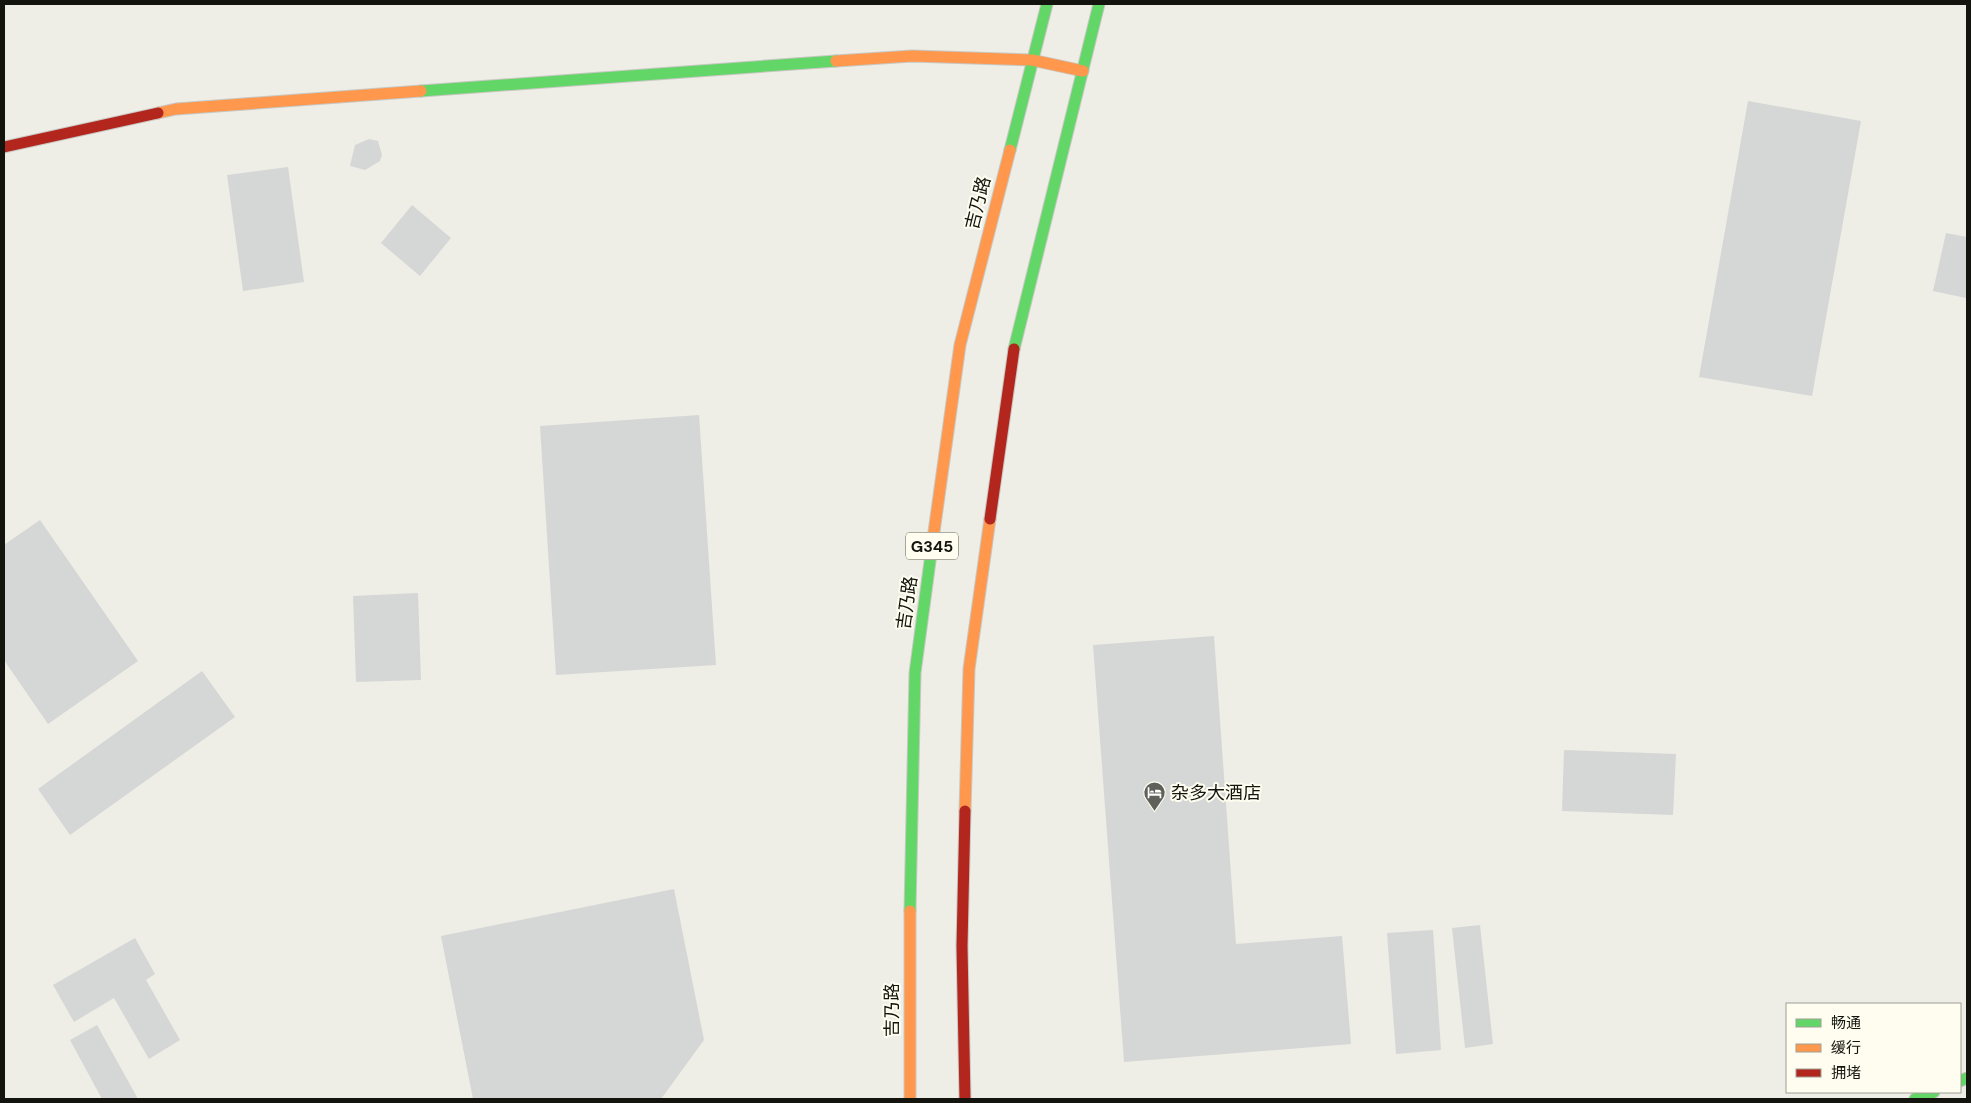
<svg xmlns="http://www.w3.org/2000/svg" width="1971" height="1103" font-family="'DM Sans','Noto Sans SC',sans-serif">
<rect width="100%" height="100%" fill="#eeede6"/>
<!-- building -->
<path fill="#d5d7d6" d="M 1748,101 L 1861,121 L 1812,396 L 1699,377 Z
M 369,139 L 378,141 L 382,155 L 380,161 L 365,170 L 350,166 L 355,145 Z
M 288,167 L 304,282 L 243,291 L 227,175 Z
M 412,205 L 451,238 L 420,276 L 381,243 Z
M 1946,233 L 1967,237 L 1966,298 L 1933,291 Z
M 699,415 L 716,665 L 556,675 L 540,426 Z
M 40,520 L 138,661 L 48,724 L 4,660 L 4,545 Z
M 418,593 L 421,680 L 356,682 L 353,596 Z
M 1214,636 L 1236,944 L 1342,936 L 1351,1044 L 1124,1062 L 1093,645 Z
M 202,671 L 235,717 L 70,835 L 38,789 Z
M 1564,750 L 1676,754 L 1673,815 L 1562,811 Z
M 674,889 L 704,1040 L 661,1099 L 473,1099 L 441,936 Z
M 1480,925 L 1493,1044 L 1465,1048 L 1452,928 Z
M 1433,930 L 1441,1050 L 1396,1054 L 1387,933 Z
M 135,938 L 155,974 L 146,980 L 180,1040 L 149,1059 L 114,998 L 74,1022 L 53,985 Z
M 97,1025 L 138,1099 L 102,1099 L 70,1040 Z"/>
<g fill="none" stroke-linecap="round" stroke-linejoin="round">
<defs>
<path id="fast" d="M 421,91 L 836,61
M 1010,150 L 1047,4
M 1014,349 L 1099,4
M 910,911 L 915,673 L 933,539
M 1960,1081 L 1967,1078
M 1915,1099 L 1934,1092"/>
<path id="slow" d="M 836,61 L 912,56 L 1032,60 L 1083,71
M 158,113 L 176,109 L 421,91
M 933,539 L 960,345 L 1010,150
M 965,811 L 969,669 L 990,519
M 910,911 L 910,1099"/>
<path id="jam" d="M 4,147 L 158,113
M 990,519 L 1014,349
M 965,1099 L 962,946 L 965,811"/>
</defs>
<!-- fast casing -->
<use href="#fast" stroke="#c8c8c3" stroke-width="13"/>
<!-- slow casing -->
<use href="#slow" stroke="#c8c8c3" stroke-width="13"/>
<!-- jam casing -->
<use href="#jam" stroke="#c8c8c3" stroke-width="13"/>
<!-- fast -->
<use href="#fast" stroke="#63d668" stroke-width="11"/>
<!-- slow -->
<use href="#slow" stroke="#ff974d" stroke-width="11"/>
<!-- jam -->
<use href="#jam" stroke="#b3261e" stroke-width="11"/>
</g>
<!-- icons -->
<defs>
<symbol id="hotel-pin" viewBox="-11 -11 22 30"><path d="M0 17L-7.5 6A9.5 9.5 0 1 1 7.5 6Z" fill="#60605a" stroke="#fefdef"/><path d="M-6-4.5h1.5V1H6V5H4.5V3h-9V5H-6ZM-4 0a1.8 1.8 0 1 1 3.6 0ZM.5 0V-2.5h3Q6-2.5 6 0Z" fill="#fff"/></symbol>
</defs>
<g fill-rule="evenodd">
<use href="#hotel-pin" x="1142" y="780" width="25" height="34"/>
</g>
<g text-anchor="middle" stroke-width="4" stroke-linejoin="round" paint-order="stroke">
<!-- shield labels -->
<rect fill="#fefdef" stroke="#5a5a52" stroke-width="1" x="906" y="532.5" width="52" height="27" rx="4"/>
<g font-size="16" font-weight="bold" fill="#14140f">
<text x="932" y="552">G345</text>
</g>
<!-- street labels -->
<g font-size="18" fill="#14140f" stroke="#fefdef">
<text transform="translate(978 203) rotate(-76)" y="6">吉乃路</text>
<text transform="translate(907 603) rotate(-82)" y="6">吉乃路</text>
<text transform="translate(892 1010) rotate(-90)" y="6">吉乃路</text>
</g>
<!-- poi labels -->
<g font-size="18" fill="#14140f" stroke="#fefdef" text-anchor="start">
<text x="1171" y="799">杂多大酒店</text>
</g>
</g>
<!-- border -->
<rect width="1971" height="1103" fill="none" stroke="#14140f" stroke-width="10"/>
<!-- legend -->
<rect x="1786" y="1003" width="175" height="90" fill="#fefdef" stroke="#a0a095"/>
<rect x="1796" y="1019" width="25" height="8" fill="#63d668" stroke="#a0a095"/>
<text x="1831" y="1028" font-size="15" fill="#14140f">畅通</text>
<rect x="1796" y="1044" width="25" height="8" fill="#ff974d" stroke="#a0a095"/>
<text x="1831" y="1053" font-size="15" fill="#14140f">缓行</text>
<rect x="1796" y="1069" width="25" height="8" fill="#b3261e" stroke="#a0a095"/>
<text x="1831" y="1078" font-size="15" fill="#14140f">拥堵</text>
</svg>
